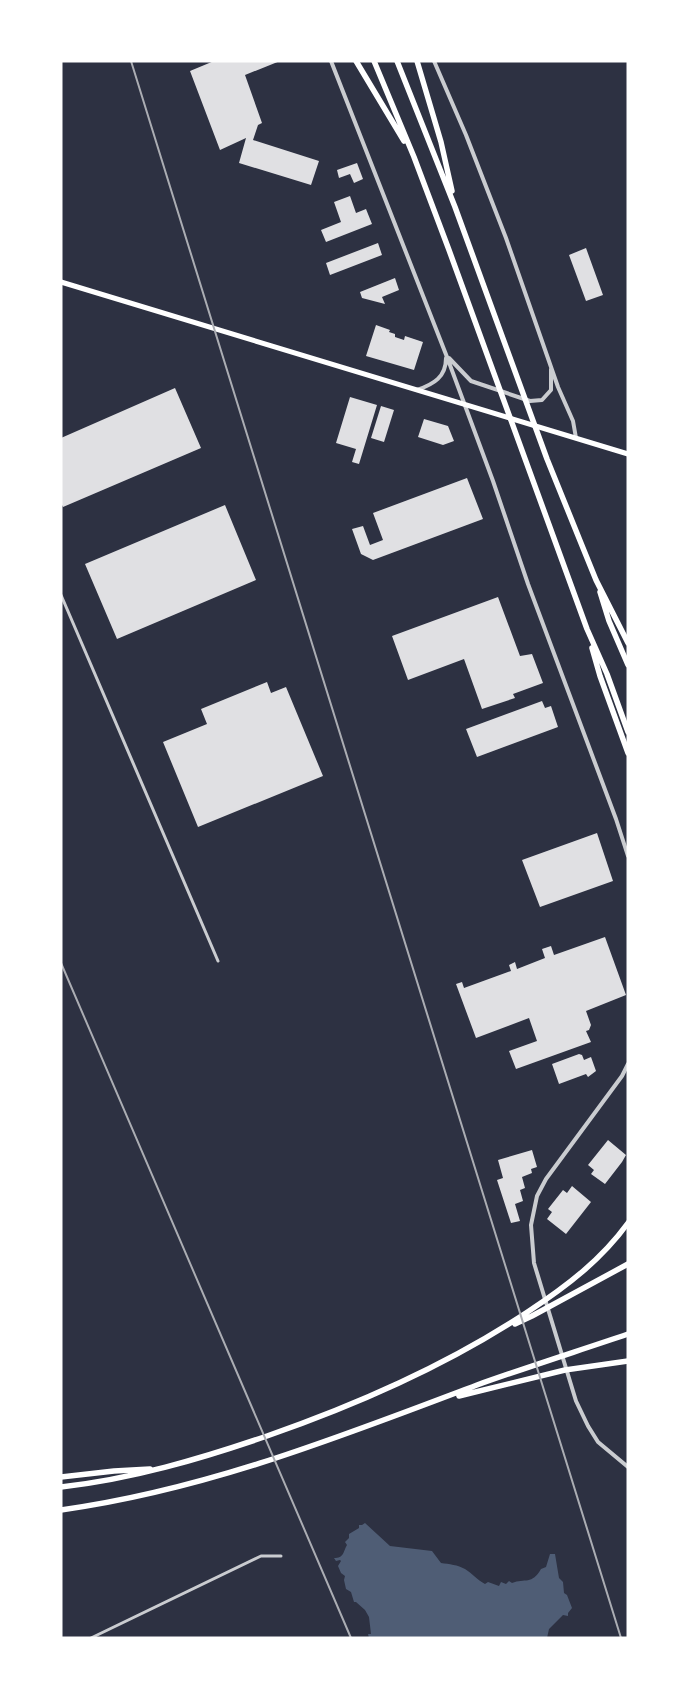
<svg xmlns="http://www.w3.org/2000/svg" width="689" height="1699" font-family="Raleway,sans-serif">
<rect width="100%" height="100%" fill="#2d3142"/>
<!-- water -->
<path fill="#4f5d75" d="M 365,1523 L 390,1546 L 432,1551 L 441,1563 C 449,1564 458,1565 465,1569 C 472,1573 477,1580 485,1584 L 488,1582 L 499,1586 L 501,1582 L 506,1584 L 509,1581 L 512,1583 C 525,1578 532,1585 541,1569 L 546,1567 L 550,1554 L 555,1554 L 559,1578 L 563,1582 L 564,1593 L 567,1595 L 572,1608 L 568,1613 L 568,1616 L 563,1615 L 549,1629 L 547,1638 L 369,1638 L 368,1634 L 371,1634 L 369,1617 L 365,1610 L 356,1602 L 354,1602 L 351,1592 L 346,1589 L 344,1580 L 345,1576 L 341,1573 L 338,1566 L 341,1561 L 340,1560 L 336,1561 L 334,1558 C 344,1558 343,1552 347,1545 L 345,1542 L 349,1538 L 349,1534 L 359,1528 L 359,1525 L 362,1525 Z"/>
<!-- building -->
<path fill="#e0e0e3" d="M 214,61 L 280,61 L 245,75 L 262,123 L 258,125 L 253,140 L 319,161 L 311,185 L 239,163 L 246,138 L 220,150 L 190,71 Z
M 357,163 L 363,179 L 354,183 L 350,174 L 339,178 L 337,170 Z
M 350,196 L 356,213 L 366,209 L 372,224 L 326,242 L 321,230 L 341,222 L 334,202 Z
M 378,243 L 382,255 L 330,275 L 326,263 Z
M 586,248 L 603,295 L 586,301 L 569,255 Z
M 395,278 L 399,290 L 382,297 L 385,304 L 362,298 L 360,292 Z
M 376,325 L 390,330 L 389,332 L 395,334 L 395,337 L 404,340 L 405,336 L 423,342 L 414,370 L 366,356 Z
M 175,388 L 201,448 L 63,507 L 61,503 L 61,438 Z
M 350,397 L 377,405 L 359,464 L 352,462 L 356,449 L 336,443 Z
M 381,406 L 394,410 L 384,442 L 371,438 Z
M 424,419 L 448,426 L 454,441 L 443,445 L 418,437 Z
M 467,478 L 483,519 L 373,560 L 361,554 L 352,529 L 363,526 L 370,545 L 383,540 L 373,513 Z
M 225,505 L 256,580 L 117,639 L 85,564 Z
M 498,597 L 520,656 L 532,654 L 543,683 L 513,694 L 515,698 L 482,709 L 464,659 L 408,680 L 392,636 Z
M 267,682 L 271,693 L 286,687 L 323,776 L 198,827 L 163,742 L 207,724 L 201,709 Z
M 542,701 L 545,708 L 551,706 L 558,727 L 477,757 L 466,729 Z
M 597,833 L 613,881 L 540,907 L 522,860 Z
M 605,937 L 626,995 L 586,1011 L 591,1025 L 589,1030 L 586,1031 L 591,1042 L 516,1069 L 509,1051 L 537,1041 L 529,1018 L 476,1038 L 456,984 L 462,982 L 464,988 L 511,971 L 509,965 L 515,962 L 517,969 L 545,958 L 542,949 L 551,946 L 554,955 Z
M 579,1054 L 582,1055 L 584,1060 L 591,1057 L 596,1071 L 588,1077 L 586,1074 L 559,1084 L 552,1064 Z
M 608,1140 L 626,1155 L 622,1162 L 605,1184 L 591,1174 L 594,1170 L 588,1165 Z
M 532,1150 L 537,1167 L 531,1169 L 532,1173 L 522,1177 L 525,1188 L 520,1190 L 523,1201 L 515,1204 L 520,1221 L 511,1223 L 497,1180 L 503,1178 L 498,1160 Z
M 572,1186 L 591,1202 L 566,1234 L 547,1219 L 552,1212 L 548,1209 L 563,1190 L 567,1193 Z"/>
<g fill="none" stroke-linecap="round" stroke-linejoin="round">
<!-- minor -->
<path stroke="#caccd0" stroke-width="3" d="M 61,595 L 218,961
M 91,1638 L 261,1556 L 281,1556"/>
<!-- tertiary -->
<path stroke="#caccd0" stroke-width="4" d="M 331,61 L 447,357 L 493,481 L 528,584 L 616,819 L 628,856
M 434,61 L 466,135 L 506,238 L 558,387 L 573,421 L 576,438
M 449,358 L 471,381 L 530,401 L 542,400 L 551,390 L 551,369
M 417,390 C 434,384 446,377 446,358
M 628,1064 L 622,1076 L 546,1179 L 537,1196 L 531,1225 L 534,1263 L 576,1401 L 588,1426 L 598,1442 L 628,1467"/>
<!-- primary -->
<path stroke="#fff" stroke-width="5" d="M 61,282 L 628,454"/>
<!-- motorway -->
<path stroke="#fff" stroke-width="5.5" d="M 356,61 L 404,141
M 374,61 L 414,157 L 449,250 L 587,629 L 607,674 L 628,732
M 397,61 L 455,207 L 547,459 L 583,548 L 596,580 L 628,643
M 417,61 L 441,142 L 452,191
M 600,592 L 609,621 L 628,665
M 592,648 L 600,676 L 628,753
M 515,1324 L 532,1316 L 628,1264
M 459,1396 L 565,1370 L 628,1361
M 61,1477 L 114,1471 L 150,1469
M 61,1487 C 132,1479 200,1459 267,1436 C 359,1404 448,1365 529,1311 C 567,1286 601,1260 628,1223
M 61,1510 C 206,1490 342,1436 477,1385 C 527,1367 578,1351 628,1334"/>
<!-- rail -->
<path stroke="#abadb3" stroke-width="2" d="M 131,61 L 621,1638
M 61,963 L 351,1638"/>
</g>
<!-- border -->
<rect width="689" height="1699" fill="none" stroke="#ffffff" stroke-width="125"/>
</svg>
